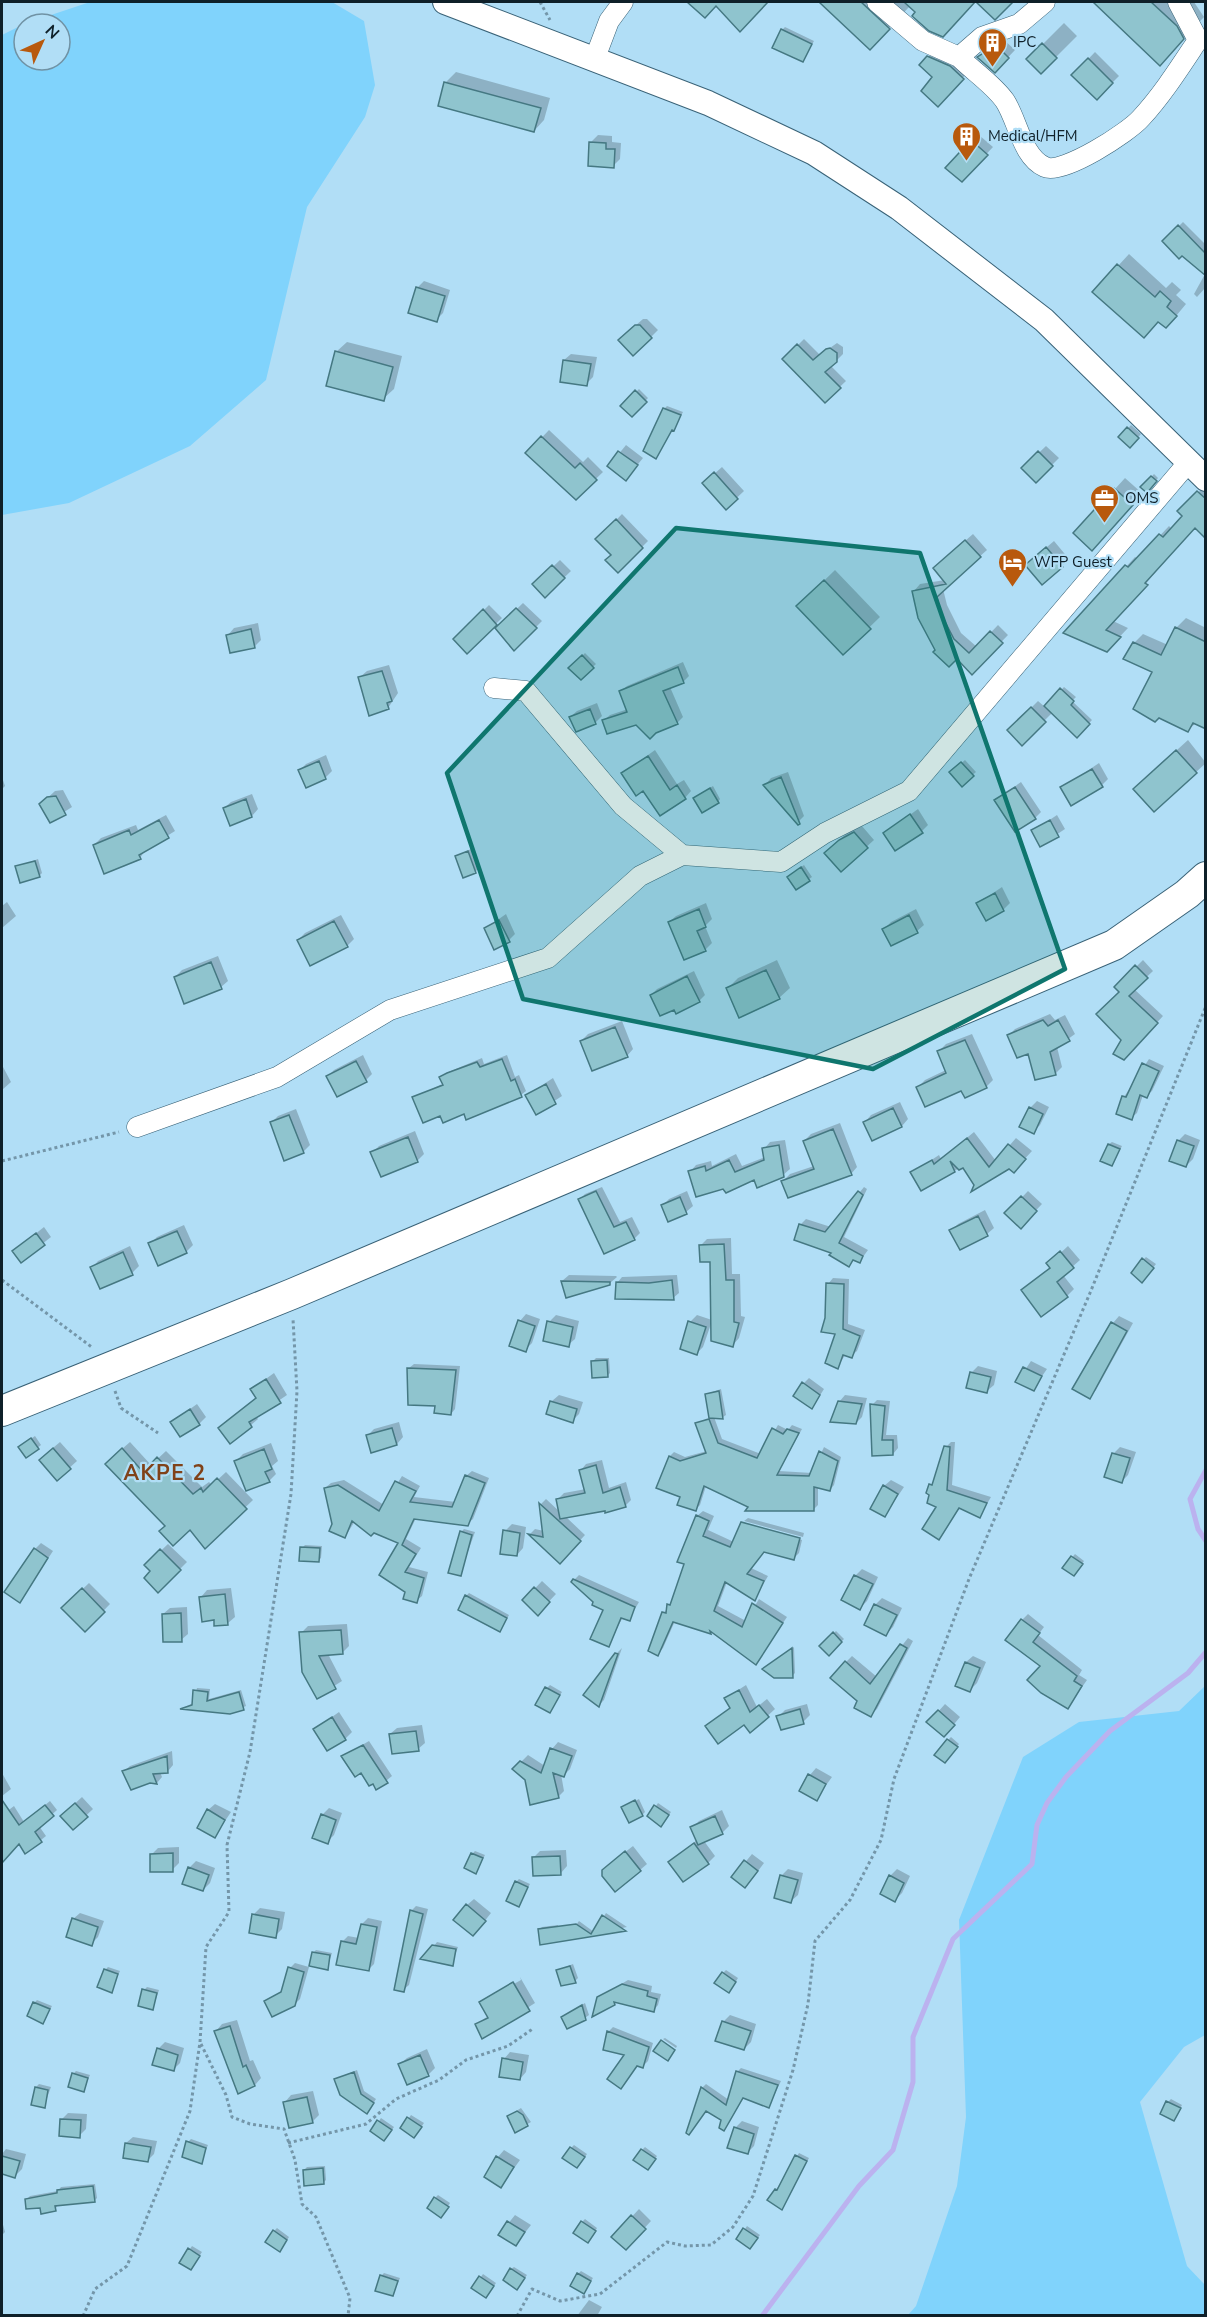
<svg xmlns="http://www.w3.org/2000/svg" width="1207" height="2317" font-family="'Nunito Sans',sans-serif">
<rect width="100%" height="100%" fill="#b1def6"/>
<!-- green -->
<path fill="#80d3fc" d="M 90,2 L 332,2 L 364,21 L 375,85 L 365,117 L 307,207 L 266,380 L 190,446 L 69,503 L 2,515 L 2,35 L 24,24 L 24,60 L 60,60 L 60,24 L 24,24 Z
M 1205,1686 L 1205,2035 L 1184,2047 L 1140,2102 L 1187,2266 L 1205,2285 L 1205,2315 L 908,2315 L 916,2306 L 957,2186 L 966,2117 L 959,1920 L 1023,1757 L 1079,1722 L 1179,1711 Z"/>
<!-- shadow -->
<path fill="#0003" d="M 690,2 L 766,2 L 749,21 L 716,4 L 705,16 Z
M 822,2 L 975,2 L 959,18 L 917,12 L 910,6 L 870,48 Z
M 1107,2 L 1194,2 L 1204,17 L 1160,64 L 1101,7 Z
M 1064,23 L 1077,36 L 1041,72 L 1028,59 Z
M 785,27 L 814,41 L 803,60 L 782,30 Z
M 1003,39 L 1015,50 L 995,71 L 979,57 Z
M 934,51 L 968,72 L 938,105 L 935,77 L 921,65 Z
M 1095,52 L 1119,76 L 1097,98 L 1073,75 Z
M 456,72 L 550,98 L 544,120 L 534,131 L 445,83 Z
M 598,135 L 612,136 L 612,142 L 621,143 L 620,159 L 613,166 L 591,142 Z
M 979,135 L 993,147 L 962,180 L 948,168 Z
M 1183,222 L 1206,245 L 1206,287 L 1197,297 L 1194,294 L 1205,274 L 1164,241 Z
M 1129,254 L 1166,288 L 1172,282 L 1181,290 L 1176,295 L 1186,304 L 1176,316 L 1159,320 L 1094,292 Z
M 424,281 L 450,290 L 443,313 L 436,320 L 417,288 Z
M 643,319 L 647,319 L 658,330 L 634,354 L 627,333 Z
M 804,339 L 820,355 L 837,343 L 843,347 L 843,354 L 831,366 L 846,381 L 825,401 L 784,359 Z
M 347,342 L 402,356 L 394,389 L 383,399 L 336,352 Z
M 571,354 L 597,357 L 593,377 L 586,384 L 564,360 Z
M 639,389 L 648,398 L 632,415 L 622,406 Z
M 667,406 L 683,412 L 674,429 L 664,409 Z
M 1131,425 L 1141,434 L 1130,446 L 1120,437 Z
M 549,430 L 583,462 L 588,457 L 603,472 L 576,498 L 527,453 Z
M 626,445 L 643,458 L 626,479 L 609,466 Z
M 1046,446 L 1059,458 L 1036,481 L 1023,468 Z
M 722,467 L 744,491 L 726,508 L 704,483 Z
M 1154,474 L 1158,478 L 1147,491 L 1142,487 Z
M 1125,478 L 1143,494 L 1102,538 L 1075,533 Z
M 1206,485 L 1206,537 L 1195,527 L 1113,621 L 1128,628 L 1107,650 L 1066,632 L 1135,557 L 1138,559 L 1169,526 L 1172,529 L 1184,516 L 1179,511 Z
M 622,514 L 648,541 L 618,571 L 613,555 L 598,539 Z
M 973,534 L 987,550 L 943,589 L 947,605 L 961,633 L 977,647 L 998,625 L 1008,635 L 972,672 L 957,658 L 937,650 L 914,591 L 920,584 L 945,580 L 941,562 Z
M 1054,541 L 1069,559 L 1062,566 L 1034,558 Z
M 560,560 L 571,571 L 545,596 L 534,585 Z
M 835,570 L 880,617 L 843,653 L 798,606 Z
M 523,603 L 542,621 L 514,649 L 497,628 Z
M 489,605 L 502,618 L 467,652 L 455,639 Z
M 1186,618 L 1206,628 L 1206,727 L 1196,723 L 1188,730 L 1154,672 L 1134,643 L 1143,634 L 1168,645 L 1177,627 Z
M 258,623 L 261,640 L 254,647 L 228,635 L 234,628 Z
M 585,653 L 596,664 L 581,678 L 570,668 Z
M 683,662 L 689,676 L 683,682 L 670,687 L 683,717 L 677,723 L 604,720 L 610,715 L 628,709 L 621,691 L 627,686 Z
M 389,665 L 398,693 L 388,708 L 360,677 L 367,671 Z
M 1064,687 L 1076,697 L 1072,701 L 1092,720 L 1077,736 L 1053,712 L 1022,743 L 1009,730 L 1038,701 L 1045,707 Z
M 597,703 L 602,716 L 595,723 L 570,717 L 577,711 Z
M 1188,740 L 1206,763 L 1154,810 L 1145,779 Z
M 655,750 L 677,784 L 684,780 L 691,791 L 685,798 L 644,789 L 623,773 Z
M 326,755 L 332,771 L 326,777 L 306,786 L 300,770 L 306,764 Z
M 965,760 L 976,772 L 962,784 L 951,772 Z
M 1099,763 L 1108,779 L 1102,785 L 1062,788 Z
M 788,772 L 804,816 L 798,822 L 765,785 L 771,778 Z
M 2,777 L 5,786 L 2,789 Z
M 1021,782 L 1041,812 L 1035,818 L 996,800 Z
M 713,786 L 720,799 L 718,802 L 698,795 Z
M 63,790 L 72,807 L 50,821 L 41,804 L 55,791 Z
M 252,794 L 258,809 L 252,816 L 230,824 L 224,808 L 231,802 Z
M 918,809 L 928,825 L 922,831 L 885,833 Z
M 166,815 L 175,831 L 146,849 L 140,858 L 94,845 L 101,838 L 136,825 L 138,830 Z
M 1057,815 L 1065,829 L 1041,845 L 1033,831 Z
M 862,826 L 874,840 L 841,870 L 832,846 L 847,833 Z
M 471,849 L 478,869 L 475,872 L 456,856 Z
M 38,859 L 42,873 L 39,876 L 17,867 Z
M 804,865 L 812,877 L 796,888 L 791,874 Z
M 1002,887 L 1010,903 L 1003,910 L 978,903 Z
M 7,902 L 16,916 L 2,928 L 2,906 Z
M 706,903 L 712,919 L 705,926 L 712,943 L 705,950 L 669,922 L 676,916 Z
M 916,909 L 924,925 L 917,931 L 884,929 L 891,922 Z
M 506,914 L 515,934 L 509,940 L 486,928 Z
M 341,915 L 354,939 L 347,946 L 298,940 L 305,933 Z
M 218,956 L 228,981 L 221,987 L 175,977 L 182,970 Z
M 777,960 L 790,988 L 779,998 L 727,989 L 738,978 Z
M 1143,960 L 1153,971 L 1134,989 L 1163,1016 L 1130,1052 L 1123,1040 L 1121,992 L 1116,987 Z
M 694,971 L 705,995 L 699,1001 L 677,1012 L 675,1008 L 651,995 L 657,989 Z
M 1050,1014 L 1055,1020 L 1065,1015 L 1075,1034 L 1057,1047 L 1062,1067 L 1056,1073 L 1036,1078 L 1029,1052 L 1009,1035 L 1015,1029 Z
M 622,1021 L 633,1049 L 627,1056 L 581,1041 L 588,1034 Z
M 972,1034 L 993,1080 L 986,1087 L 962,1089 L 918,1087 L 925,1080 L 946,1070 L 939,1051 L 946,1044 Z
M 363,1055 L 372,1074 L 366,1080 L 328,1076 L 334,1070 Z
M 507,1055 L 515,1077 L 519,1075 L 526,1091 L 521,1095 L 465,1112 L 440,1115 L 414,1098 L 444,1083 L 441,1078 L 446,1073 L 482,1058 L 484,1064 Z
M 1149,1059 L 1164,1066 L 1152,1091 L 1146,1096 L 1143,1095 L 1137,1113 L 1131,1118 L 1124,1097 Z
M 2,1065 L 11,1082 L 2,1090 Z
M 553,1078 L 562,1096 L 536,1113 L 527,1095 Z
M 1037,1101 L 1049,1107 L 1040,1125 L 1033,1132 L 1030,1108 Z
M 900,1102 L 908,1119 L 902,1126 L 865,1122 L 871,1115 Z
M 296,1109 L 310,1145 L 303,1152 L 271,1123 L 278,1116 Z
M 840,1123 L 857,1167 L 851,1174 L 783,1181 L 790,1174 L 814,1166 L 804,1141 L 811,1134 Z
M 415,1131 L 424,1154 L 417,1161 L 372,1153 L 379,1146 Z
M 974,1132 L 996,1161 L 1016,1138 L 1032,1151 L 1020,1164 L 1009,1167 L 976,1184 L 964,1166 L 954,1171 L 912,1173 L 939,1155 L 941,1159 Z
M 1185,1134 L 1200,1140 L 1193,1159 L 1186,1166 L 1178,1141 Z
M 785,1140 L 790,1169 L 783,1175 L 754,1178 L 724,1187 L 690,1172 L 696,1165 L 711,1161 L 712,1166 L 736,1154 L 742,1166 L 765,1157 L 764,1149 L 770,1142 Z
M 1112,1142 L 1122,1146 L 1112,1165 L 1109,1144 Z
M 602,1187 L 620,1222 L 632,1217 L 640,1233 L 634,1239 L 605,1252 L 579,1200 L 585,1194 Z
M 864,1187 L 867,1189 L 844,1237 L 868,1250 L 860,1261 L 854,1259 L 849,1265 L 833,1252 L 796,1239 L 801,1224 L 806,1219 L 831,1227 Z
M 687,1191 L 693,1206 L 686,1212 L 669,1220 L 662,1206 L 669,1199 Z
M 1028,1191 L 1042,1204 L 1020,1227 L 1007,1213 Z
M 985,1210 L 994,1228 L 987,1234 L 960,1248 L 951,1231 L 958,1224 Z
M 184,1225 L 193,1245 L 186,1252 L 150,1244 L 157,1237 Z
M 44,1227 L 51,1237 L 22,1260 L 14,1251 Z
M 731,1238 L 732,1274 L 740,1274 L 741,1316 L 745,1317 L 739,1338 L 733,1345 L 712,1321 L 703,1347 L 697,1353 L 690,1322 L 697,1315 L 712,1320 L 711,1260 L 700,1246 L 707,1239 Z
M 130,1246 L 139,1266 L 132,1273 L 92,1268 L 98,1261 Z
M 1068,1246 L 1080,1260 L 1063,1275 L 1074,1289 L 1067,1296 L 1023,1290 L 1051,1267 L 1053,1260 Z
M 1146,1257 L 1156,1264 L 1145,1278 L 1144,1259 Z
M 569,1275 L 616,1276 L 617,1277 L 610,1283 L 562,1281 Z
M 677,1275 L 679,1293 L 673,1298 L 617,1283 L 622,1277 Z
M 833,1278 L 849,1279 L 848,1324 L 865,1330 L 857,1351 L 851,1356 L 846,1354 L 837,1367 L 837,1333 L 826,1318 L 828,1284 Z
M 526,1314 L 540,1319 L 532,1343 L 525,1350 L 520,1321 Z
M 556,1315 L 579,1321 L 575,1339 L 568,1345 L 549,1322 Z
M 1119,1316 L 1133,1323 L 1096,1390 L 1090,1397 L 1074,1388 L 1113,1323 Z
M 596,1358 L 609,1358 L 610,1373 L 607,1376 L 593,1361 Z
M 1031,1361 L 1047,1369 L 1033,1389 L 1017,1382 Z
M 414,1364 L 460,1366 L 455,1409 L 451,1414 L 436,1405 L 409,1368 Z
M 978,1366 L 997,1371 L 994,1385 L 987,1391 L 971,1373 Z
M 274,1373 L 287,1395 L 256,1416 L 258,1419 L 231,1442 L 226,1421 L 257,1397 L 252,1389 Z
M 809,1378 L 824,1389 L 812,1408 L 804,1383 Z
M 721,1389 L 726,1415 L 723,1417 L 714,1417 L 722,1439 L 761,1454 L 778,1425 L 788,1430 L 792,1425 L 802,1429 L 779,1471 L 812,1473 L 824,1447 L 841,1457 L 834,1485 L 830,1490 L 818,1487 L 818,1505 L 814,1509 L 750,1506 L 706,1486 L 700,1505 L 696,1509 L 681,1497 L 670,1456 L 674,1452 L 685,1457 L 707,1451 L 697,1424 L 710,1417 L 706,1394 Z
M 559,1395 L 583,1402 L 579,1414 L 572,1421 L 548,1413 L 552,1401 Z
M 845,1395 L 867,1398 L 862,1417 L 856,1423 L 839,1402 Z
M 877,1400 L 890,1401 L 886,1435 L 897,1435 L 898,1448 L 893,1454 L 874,1454 L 872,1405 Z
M 197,1404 L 206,1417 L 199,1424 L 172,1422 Z
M 399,1422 L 403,1437 L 397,1444 L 367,1436 L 374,1429 Z
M 35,1436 L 41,1445 L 27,1456 L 23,1444 Z
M 60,1442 L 77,1461 L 57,1479 L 47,1453 Z
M 130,1442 L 151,1465 L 166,1451 L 202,1487 L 209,1482 L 212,1485 L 226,1472 L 253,1500 L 205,1546 L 190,1528 L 167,1526 L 114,1456 Z
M 951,1442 L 955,1442 L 952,1485 L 991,1497 L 980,1516 L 960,1507 L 939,1538 L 939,1506 L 931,1485 L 935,1480 L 946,1447 Z
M 271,1443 L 278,1461 L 272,1466 L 276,1474 L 269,1481 L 236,1461 L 243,1454 Z
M 1120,1447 L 1136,1452 L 1128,1475 L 1121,1482 L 1106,1476 L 1114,1453 Z
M 602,1460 L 609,1488 L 626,1482 L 631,1500 L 625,1506 L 565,1516 L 585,1535 L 560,1562 L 530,1534 L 535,1529 L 544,1531 L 541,1504 L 546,1499 L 560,1512 L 558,1499 L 564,1493 L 586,1489 L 581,1470 L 586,1464 Z
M 472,1471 L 489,1478 L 473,1519 L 467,1524 L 416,1518 L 406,1539 L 421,1548 L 409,1567 L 428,1572 L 422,1596 L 416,1601 L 406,1592 L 400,1543 L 355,1521 L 345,1537 L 334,1524 L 325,1488 L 331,1483 L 344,1480 L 384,1505 L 402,1476 L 420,1486 L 414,1497 L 456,1502 L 466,1476 Z
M 891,1480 L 904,1487 L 885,1515 L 884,1486 Z
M 703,1511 L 714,1516 L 708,1530 L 734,1542 L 743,1524 L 802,1540 L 799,1553 L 793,1559 L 764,1551 L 751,1568 L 768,1576 L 755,1599 L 727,1582 L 718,1606 L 746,1621 L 759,1599 L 787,1617 L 756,1663 L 712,1631 L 675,1621 L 663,1648 L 658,1654 L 664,1613 L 673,1600 L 686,1563 L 697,1516 Z
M 748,1518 L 804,1533 L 803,1537 L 744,1521 Z
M 512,1524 L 526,1527 L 523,1548 L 517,1555 L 505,1531 Z
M 464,1529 L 475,1532 L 460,1574 L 461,1532 Z
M 41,1543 L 53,1551 L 20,1601 L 35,1549 Z
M 168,1544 L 187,1562 L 158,1591 L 153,1571 L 146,1565 Z
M 305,1545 L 322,1546 L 321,1558 L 318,1561 L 302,1548 Z
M 1075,1554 L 1084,1561 L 1077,1571 L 1064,1567 Z
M 862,1569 L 878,1577 L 867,1601 L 860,1608 L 855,1576 Z
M 579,1575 L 639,1602 L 629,1619 L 623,1617 L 608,1645 L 605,1609 L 574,1580 Z
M 542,1581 L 556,1594 L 538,1613 L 524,1600 Z
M 89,1583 L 110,1604 L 85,1630 L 63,1608 Z
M 231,1588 L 235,1617 L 228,1623 L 215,1619 L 201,1597 L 207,1590 Z
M 469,1593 L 509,1615 L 502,1628 L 466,1596 Z
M 882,1598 L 902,1608 L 893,1627 L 886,1634 L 866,1624 L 875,1605 Z
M 187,1607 L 188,1634 L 181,1640 L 163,1614 L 170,1608 Z
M 1028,1614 L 1044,1627 L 1038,1635 L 1082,1670 L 1079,1675 L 1087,1680 L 1068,1707 L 1042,1666 L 1022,1620 Z
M 347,1624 L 349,1646 L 342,1653 L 328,1654 L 342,1681 L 317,1697 L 301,1633 L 308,1626 Z
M 836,1631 L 844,1639 L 829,1654 L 821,1646 Z
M 908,1638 L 913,1641 L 877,1709 L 870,1715 L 859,1701 L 846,1662 L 852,1656 L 877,1677 Z
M 794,1647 L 795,1673 L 792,1676 L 767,1666 Z
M 622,1648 L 604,1700 L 599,1705 L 616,1654 Z
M 973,1656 L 986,1662 L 977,1683 L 970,1690 L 957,1685 L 966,1662 Z
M 550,1685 L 562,1692 L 550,1711 L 547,1688 Z
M 746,1685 L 757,1707 L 767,1699 L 775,1709 L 751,1731 L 726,1698 Z
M 197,1688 L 210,1689 L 209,1699 L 241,1690 L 246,1706 L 230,1713 L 183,1708 L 193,1703 Z
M 807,1704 L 810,1715 L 803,1722 L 778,1717 L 785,1710 Z
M 945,1704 L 960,1717 L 950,1729 L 929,1722 Z
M 339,1712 L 352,1732 L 345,1739 L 315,1729 Z
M 422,1725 L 425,1743 L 418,1749 L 390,1734 L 397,1728 Z
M 951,1737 L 959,1744 L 948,1758 L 948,1740 Z
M 369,1741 L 392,1776 L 377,1788 L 343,1756 Z
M 558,1742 L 577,1750 L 570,1769 L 564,1775 L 561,1774 L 564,1791 L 558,1797 L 526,1780 L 514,1769 L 528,1755 L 545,1766 L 552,1749 Z
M 172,1751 L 173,1765 L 168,1771 L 160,1772 L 162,1777 L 157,1783 L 124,1771 L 130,1766 Z
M 816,1768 L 832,1777 L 816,1799 L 810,1775 Z
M 2,1773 L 11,1789 L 2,1796 Z
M 82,1797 L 93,1809 L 73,1828 L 68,1810 Z
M 639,1799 L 645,1812 L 642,1815 L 623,1807 Z
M 50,1801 L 57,1810 L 39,1826 L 46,1836 L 26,1852 L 19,1842 L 2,1862 L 2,1815 L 14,1806 L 24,1822 Z
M 658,1803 L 671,1812 L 664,1822 L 656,1806 Z
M 215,1804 L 231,1812 L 215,1836 L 208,1810 Z
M 329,1808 L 342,1813 L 334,1835 L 327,1842 L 322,1815 Z
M 722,1810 L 729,1826 L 722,1833 L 704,1841 L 715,1856 L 708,1863 L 670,1862 L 697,1840 L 692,1828 L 699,1821 Z
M 633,1846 L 647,1864 L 640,1870 L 611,1863 Z
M 179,1847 L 179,1863 L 172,1870 L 151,1855 L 158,1848 Z
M 566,1850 L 567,1866 L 561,1873 L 533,1858 L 540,1851 Z
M 475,1851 L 485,1855 L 476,1872 L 472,1854 Z
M 752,1854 L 764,1863 L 752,1879 L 733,1877 Z
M 196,1861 L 215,1868 L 210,1883 L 203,1890 L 189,1868 Z
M 788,1869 L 803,1873 L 798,1895 L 791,1901 L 781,1876 Z
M 897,1869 L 910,1876 L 902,1893 L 895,1900 L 890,1876 Z
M 519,1879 L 530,1884 L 518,1905 L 516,1882 Z
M 474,1899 L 491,1913 L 480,1927 L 467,1905 Z
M 416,1906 L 428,1909 L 409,1985 L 403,1990 L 411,1911 Z
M 260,1908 L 285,1912 L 282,1929 L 275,1936 L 253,1915 Z
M 80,1913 L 104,1921 L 98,1937 L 91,1944 L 73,1919 Z
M 606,1913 L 627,1927 L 565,1940 L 579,1921 L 594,1932 Z
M 368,1918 L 382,1921 L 374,1964 L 368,1970 L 342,1942 L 348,1936 L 359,1938 L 362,1924 Z
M 558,1925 L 560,1938 L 539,1930 L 542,1927 Z
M 437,1942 L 458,1947 L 452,1964 L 434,1946 Z
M 316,1950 L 332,1953 L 327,1968 L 313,1953 Z
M 295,1963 L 309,1967 L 300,1999 L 294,2005 L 266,2001 L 283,1990 L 290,1968 Z
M 573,1964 L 578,1978 L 575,1981 L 558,1970 Z
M 108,1967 L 120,1971 L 111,1991 L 105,1970 Z
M 726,1970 L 738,1978 L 732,1988 L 723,1973 Z
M 520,1977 L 535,2003 L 483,2036 L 477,2024 L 488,2016 L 481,2002 L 521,1980 Z
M 628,1980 L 652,1986 L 651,1992 L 661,1994 L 658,2005 L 654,2010 L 598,1998 Z
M 147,1987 L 159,1990 L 153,2008 L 144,1990 Z
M 37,2000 L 52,2006 L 43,2022 L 34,2003 Z
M 585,2003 L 589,2015 L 585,2018 L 562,2017 Z
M 730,2015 L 756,2024 L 751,2042 L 744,2049 L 723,2022 Z
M 237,2020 L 250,2061 L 253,2060 L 261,2078 L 255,2085 L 216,2031 L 222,2024 Z
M 613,2027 L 653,2043 L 648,2061 L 643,2066 L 638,2064 L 621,2087 L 626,2054 L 608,2032 Z
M 665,2038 L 677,2046 L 676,2048 L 663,2039 Z
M 165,2042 L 184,2048 L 180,2063 L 173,2070 L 158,2049 Z
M 427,2049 L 435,2068 L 428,2075 L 400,2064 L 407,2058 Z
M 510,2052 L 529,2055 L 526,2072 L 520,2079 L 504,2059 Z
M 741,2068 L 781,2081 L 769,2106 L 744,2097 L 724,2129 L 723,2119 L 702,2088 L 706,2084 L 729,2100 L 737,2072 Z
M 357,2070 L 364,2091 L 376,2099 L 370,2109 L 336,2079 Z
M 76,2071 L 90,2075 L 83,2090 L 73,2074 Z
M 39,2084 L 51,2087 L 44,2106 L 36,2087 Z
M 313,2091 L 319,2115 L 312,2122 L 285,2102 L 291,2095 Z
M 1171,2099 L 1182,2105 L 1174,2119 L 1168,2102 Z
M 521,2108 L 531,2122 L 515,2131 L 508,2116 Z
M 68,2113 L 87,2114 L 86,2129 L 79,2136 L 61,2120 Z
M 411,2115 L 424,2123 L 417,2133 L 402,2128 Z
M 381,2118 L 394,2127 L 387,2137 L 379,2121 Z
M 742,2121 L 759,2127 L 754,2146 L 747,2153 L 735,2128 Z
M 133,2137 L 157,2141 L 154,2154 L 148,2160 L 126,2143 Z
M 191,2139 L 208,2145 L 201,2162 L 188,2142 Z
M 574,2145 L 587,2154 L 580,2164 L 571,2148 Z
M 645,2147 L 657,2156 L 651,2165 L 642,2150 Z
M 6,2149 L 26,2154 L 22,2169 L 15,2176 L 2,2172 L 2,2154 Z
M 504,2150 L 520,2160 L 501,2186 L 498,2157 Z
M 799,2153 L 809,2158 L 784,2205 L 776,2190 Z
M 325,2166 L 326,2180 L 323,2183 L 304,2170 L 307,2167 Z
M 95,2184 L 97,2198 L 94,2201 L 58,2204 L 55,2210 L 27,2199 L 30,2196 L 58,2191 L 61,2187 Z
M 438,2195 L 450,2203 L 444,2213 L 435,2198 Z
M 639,2209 L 651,2221 L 626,2248 L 613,2237 Z
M 515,2215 L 531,2225 L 516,2244 L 500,2234 Z
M 585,2219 L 597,2228 L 591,2238 L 582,2222 Z
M 2,2221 L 5,2232 L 2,2235 Z
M 747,2226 L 760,2235 L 753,2244 L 745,2229 Z
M 277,2228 L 289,2237 L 283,2247 L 274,2231 Z
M 192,2246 L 202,2252 L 193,2266 L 181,2262 Z
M 514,2267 L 527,2275 L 520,2285 L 511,2269 Z
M 581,2271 L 593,2278 L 584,2292 L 578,2274 Z
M 384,2273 L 400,2278 L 393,2294 L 381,2276 Z
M 483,2274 L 496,2283 L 489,2293 L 473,2288 Z
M 589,2300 L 602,2307 L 597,2316 L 577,2316 Z"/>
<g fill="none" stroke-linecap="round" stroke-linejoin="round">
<!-- stream -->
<path stroke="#bbb2ef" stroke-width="5" d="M 1206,1470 L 1190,1499 L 1198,1529 L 1206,1541
M 762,2316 L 859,2186 L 893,2150 L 913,2082 L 913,2037 L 953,1939 L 1032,1864 L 1037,1825 L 1047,1803 L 1066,1777 L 1110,1731 L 1188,1673 L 1206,1652"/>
</g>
<!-- building -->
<path fill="#8fc4ce" stroke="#457882" stroke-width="1.5" d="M 687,2 L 768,2 L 740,32 L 716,6 L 705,18 Z
M 819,2 L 861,2 L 890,29 L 870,50 Z
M 904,2 L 975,2 L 943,37 L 929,31 L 912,16 L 915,12 Z
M 976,2 L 1013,2 L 995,20 Z
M 1093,2 L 1151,2 L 1177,26 L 1184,39 L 1160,66 Z
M 781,29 L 812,44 L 803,62 L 772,48 Z
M 1042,43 L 1057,58 L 1041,74 L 1026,59 Z
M 996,45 L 1009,58 L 995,73 L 977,57 Z
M 927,56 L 950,66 L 964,79 L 938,107 L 921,91 L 932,77 L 919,65 Z
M 1088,58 L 1113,83 L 1097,100 L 1071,75 Z
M 444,82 L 541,108 L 534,132 L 438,106 Z
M 971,140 L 988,155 L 962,182 L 945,168 Z
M 589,142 L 606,143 L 606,149 L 615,149 L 614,168 L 588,166 Z
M 1178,225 L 1206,254 L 1206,276 L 1182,256 L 1179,259 L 1162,241 Z
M 1117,264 L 1155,297 L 1160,291 L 1171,301 L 1167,307 L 1177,316 L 1166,328 L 1158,322 L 1144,338 L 1092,292 Z
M 416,287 L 445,296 L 437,322 L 408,313 Z
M 635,325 L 640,325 L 652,338 L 633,356 L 618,340 Z
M 797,344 L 813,360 L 826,349 L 830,348 L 837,353 L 837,362 L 825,372 L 841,388 L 825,403 L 782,359 Z
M 335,351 L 393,367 L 384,401 L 326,386 Z
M 563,360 L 591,364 L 587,386 L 560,382 Z
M 635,390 L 647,402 L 632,417 L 620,406 Z
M 663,408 L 681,415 L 674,431 L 672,430 L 656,459 L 643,451 Z
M 1127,427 L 1139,438 L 1130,448 L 1118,437 Z
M 541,436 L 575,468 L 580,463 L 597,480 L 576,500 L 525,453 Z
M 618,451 L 638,465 L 626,481 L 607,466 Z
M 1038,451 L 1053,466 L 1036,483 L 1021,468 Z
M 714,472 L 738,499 L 726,510 L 702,483 Z
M 1151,476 L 1157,481 L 1147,493 L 1140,487 Z
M 1114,488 L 1133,505 L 1092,551 L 1073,533 Z
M 1197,491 L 1206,499 L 1206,539 L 1195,528 L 1145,583 L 1148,585 L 1106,630 L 1121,637 L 1107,652 L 1063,633 L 1125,565 L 1128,567 L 1159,534 L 1163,537 L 1182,516 L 1177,511 Z
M 616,519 L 643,548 L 618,573 L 605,560 L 611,555 L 595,539 Z
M 965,540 L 981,557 L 937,597 L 940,612 L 954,639 L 969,653 L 990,631 L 1003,643 L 972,675 L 957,659 L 949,667 L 933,652 L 935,650 L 918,618 L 912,591 L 946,584 L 933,568 Z
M 1046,547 L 1063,567 L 1042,585 L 1025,565 Z
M 552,565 L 565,578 L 545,598 L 532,584 Z
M 824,580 L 871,629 L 843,655 L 796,606 Z
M 516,608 L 537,628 L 514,651 L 495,628 Z
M 483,609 L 497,625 L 467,654 L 453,639 Z
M 1175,627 L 1206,642 L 1206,729 L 1193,723 L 1188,732 L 1159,718 L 1155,722 L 1133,709 L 1152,672 L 1123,659 L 1133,642 L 1161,655 Z
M 251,629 L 255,648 L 230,653 L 226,635 Z
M 582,655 L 594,668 L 581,680 L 568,668 Z
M 678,667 L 684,683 L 663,691 L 678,724 L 656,733 L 650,739 L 636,725 L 607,734 L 602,720 L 627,712 L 619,691 Z
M 382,671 L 392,701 L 387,703 L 389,709 L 369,716 L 358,677 Z
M 1060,688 L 1074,701 L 1071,705 L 1090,724 L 1077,738 L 1044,706 Z
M 1031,707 L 1046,722 L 1022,746 L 1007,730 Z
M 590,709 L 596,724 L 576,732 L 569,717 Z
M 1176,750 L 1197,773 L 1154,812 L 1133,789 Z
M 648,756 L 670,790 L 677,785 L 686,799 L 660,816 L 643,791 L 636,796 L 621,773 Z
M 319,761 L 326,779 L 306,788 L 298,770 Z
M 961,762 L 974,776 L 962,787 L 949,772 Z
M 1092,769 L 1103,787 L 1071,806 L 1060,787 Z
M 781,777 L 800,824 L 798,825 L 763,785 Z
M 1015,787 L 1036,819 L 1015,832 L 994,800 Z
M 710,788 L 719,803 L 702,813 L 693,798 Z
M 56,796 L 66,815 L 50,823 L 39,804 L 47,797 Z
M 246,799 L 252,817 L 230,826 L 223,808 Z
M 910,814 L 923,833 L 895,851 L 883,833 Z
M 159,820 L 169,838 L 139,855 L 141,859 L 104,874 L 93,845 L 129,830 L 131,835 Z
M 1050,820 L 1059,837 L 1040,847 L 1031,830 Z
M 854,832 L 868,848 L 841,872 L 824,853 L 839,840 Z
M 468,851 L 476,873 L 463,878 L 455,856 Z
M 35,861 L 40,877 L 20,883 L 15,866 Z
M 801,867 L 810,881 L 796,890 L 787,877 Z
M 995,893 L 1004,911 L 986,921 L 976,903 Z
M 699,909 L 706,927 L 697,931 L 706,951 L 684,960 L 668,922 Z
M 909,915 L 918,933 L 891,946 L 882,929 Z
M 499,920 L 510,942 L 494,950 L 484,928 Z
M 334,921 L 348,947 L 310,966 L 297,940 Z
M 211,962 L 222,989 L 184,1004 L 174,977 Z
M 1135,965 L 1148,978 L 1129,996 L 1158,1023 L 1124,1060 L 1113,1054 L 1121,1040 L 1096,1014 L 1119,992 L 1114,987 Z
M 766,970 L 780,999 L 739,1018 L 726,988 Z
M 687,976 L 700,1002 L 676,1014 L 674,1010 L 660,1016 L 650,995 Z
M 1043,1020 L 1048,1026 L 1058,1020 L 1070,1041 L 1050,1052 L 1056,1075 L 1035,1080 L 1028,1054 L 1017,1058 L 1007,1035 Z
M 615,1027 L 628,1057 L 592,1071 L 580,1041 Z
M 965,1040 L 987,1088 L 965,1098 L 961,1091 L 925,1107 L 916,1087 L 946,1073 L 937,1051 Z
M 502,1059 L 511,1081 L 515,1079 L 522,1097 L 466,1120 L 464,1114 L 443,1123 L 440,1116 L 423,1123 L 412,1097 L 443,1085 L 439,1077 L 447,1073 L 477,1062 L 480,1067 Z
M 356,1061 L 367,1082 L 337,1097 L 326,1076 Z
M 1142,1063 L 1159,1071 L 1147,1098 L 1140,1095 L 1132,1120 L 1116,1114 L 1122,1096 L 1126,1097 Z
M 546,1084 L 556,1104 L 536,1115 L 525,1095 Z
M 1029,1107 L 1043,1114 L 1034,1134 L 1019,1127 Z
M 893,1108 L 902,1127 L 872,1141 L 863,1122 Z
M 289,1115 L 304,1153 L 284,1161 L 270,1122 Z
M 833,1129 L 852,1175 L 788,1198 L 781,1181 L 814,1169 L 803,1141 Z
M 408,1137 L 418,1162 L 381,1177 L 370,1152 Z
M 967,1138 L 989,1167 L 1008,1144 L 1026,1159 L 1014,1173 L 1009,1169 L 971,1192 L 974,1185 L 963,1168 L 959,1170 L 950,1161 L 955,1172 L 921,1191 L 910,1172 L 932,1160 L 934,1164 Z
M 1177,1140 L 1194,1146 L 1186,1167 L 1169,1161 Z
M 1108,1144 L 1120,1149 L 1112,1166 L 1100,1161 Z
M 779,1145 L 784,1177 L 757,1188 L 754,1180 L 726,1193 L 723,1189 L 696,1197 L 688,1171 L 705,1166 L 706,1171 L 729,1160 L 735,1172 L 764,1160 L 762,1148 Z
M 596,1191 L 614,1227 L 626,1222 L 635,1240 L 604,1254 L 578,1199 Z
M 858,1191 L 863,1195 L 839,1243 L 863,1256 L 860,1263 L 853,1260 L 849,1267 L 829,1255 L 831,1253 L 794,1240 L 799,1224 L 825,1232 Z
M 1021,1196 L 1037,1211 L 1021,1229 L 1004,1213 Z
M 680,1197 L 687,1214 L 668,1222 L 661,1205 Z
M 978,1216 L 988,1236 L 960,1250 L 949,1230 Z
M 177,1231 L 187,1253 L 158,1266 L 148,1243 Z
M 36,1233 L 45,1245 L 21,1263 L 12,1251 Z
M 724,1244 L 726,1280 L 734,1280 L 734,1322 L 739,1323 L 733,1347 L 711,1341 L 710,1262 L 700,1262 L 699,1245 Z
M 1060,1251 L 1074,1268 L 1057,1282 L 1068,1297 L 1041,1317 L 1021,1290 L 1050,1268 L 1046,1263 Z
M 123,1252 L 133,1275 L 100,1289 L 90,1267 Z
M 1142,1258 L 1154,1268 L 1142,1283 L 1131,1273 Z
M 672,1280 L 674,1300 L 615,1299 L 616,1282 L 649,1283 Z
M 561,1281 L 610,1282 L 610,1285 L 566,1298 Z
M 826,1283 L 844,1284 L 843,1329 L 860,1336 L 852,1358 L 843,1355 L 838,1369 L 825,1363 L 835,1334 L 821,1332 L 825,1318 Z
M 518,1320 L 535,1326 L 526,1352 L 509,1346 Z
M 547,1321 L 573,1327 L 569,1347 L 543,1341 Z
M 688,1321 L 706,1327 L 697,1355 L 680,1349 Z
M 1111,1322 L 1127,1331 L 1090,1399 L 1072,1389 Z
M 607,1360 L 608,1377 L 592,1378 L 591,1361 Z
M 1023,1367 L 1042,1376 L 1034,1391 L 1015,1382 Z
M 407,1368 L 456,1370 L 451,1415 L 434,1413 L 435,1406 L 408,1405 Z
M 970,1372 L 991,1377 L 987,1393 L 966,1388 Z
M 266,1379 L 281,1403 L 249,1422 L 252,1427 L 230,1444 L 218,1428 L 256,1398 L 250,1389 Z
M 802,1382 L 820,1395 L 812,1409 L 793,1396 Z
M 719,1391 L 723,1419 L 709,1418 L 705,1394 Z
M 550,1401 L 577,1409 L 573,1423 L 546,1414 Z
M 838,1401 L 862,1404 L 856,1424 L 830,1422 Z
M 870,1404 L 885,1406 L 882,1440 L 893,1440 L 893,1455 L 872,1456 Z
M 190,1409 L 200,1425 L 180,1437 L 170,1422 Z
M 709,1419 L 718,1443 L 757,1458 L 772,1428 L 783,1434 L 787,1429 L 799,1433 L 777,1475 L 809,1476 L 819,1451 L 838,1461 L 830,1491 L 814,1487 L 814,1511 L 745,1511 L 748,1507 L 704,1486 L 696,1511 L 677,1505 L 680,1497 L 656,1488 L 669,1456 L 680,1461 L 706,1453 L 695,1423 Z
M 392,1428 L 397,1445 L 371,1453 L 366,1435 Z
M 31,1438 L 39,1449 L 26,1458 L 18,1447 Z
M 944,1446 L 950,1447 L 947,1490 L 987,1503 L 980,1518 L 959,1508 L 939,1540 L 922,1529 L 936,1507 L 927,1503 L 929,1495 L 926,1493 L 929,1484 L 932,1485 Z
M 53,1448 L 71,1469 L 57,1481 L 39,1460 Z
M 122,1448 L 143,1472 L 157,1457 L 193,1494 L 201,1488 L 203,1492 L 217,1478 L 247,1509 L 205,1549 L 190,1530 L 173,1546 L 159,1531 L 165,1526 L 105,1464 Z
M 264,1449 L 272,1469 L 265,1472 L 270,1482 L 246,1491 L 234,1461 Z
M 1112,1453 L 1130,1458 L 1122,1483 L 1104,1477 Z
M 596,1465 L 603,1493 L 620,1487 L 626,1507 L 605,1513 L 605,1511 L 560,1519 L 556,1499 L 585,1493 L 579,1470 Z
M 465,1475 L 485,1483 L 468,1526 L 414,1519 L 402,1545 L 416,1554 L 405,1572 L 424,1578 L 417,1603 L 403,1599 L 405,1592 L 379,1575 L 398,1543 L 374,1533 L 371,1536 L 352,1521 L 345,1538 L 329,1531 L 332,1524 L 324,1488 L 338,1485 L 379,1511 L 395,1481 L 416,1491 L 410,1502 L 452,1507 Z
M 883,1485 L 898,1494 L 885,1517 L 870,1509 Z
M 539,1503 L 581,1541 L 560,1564 L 528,1534 L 543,1537 Z
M 696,1515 L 709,1521 L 703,1536 L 730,1547 L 741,1522 L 800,1538 L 794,1560 L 764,1552 L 747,1574 L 764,1581 L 755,1601 L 725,1582 L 714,1611 L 742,1627 L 752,1603 L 783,1623 L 756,1665 L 710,1631 L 711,1634 L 673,1622 L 658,1656 L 648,1651 L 662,1612 L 666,1613 L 667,1604 L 670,1605 L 684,1564 L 677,1562 Z
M 503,1530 L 520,1533 L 517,1556 L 500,1554 Z
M 460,1531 L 472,1535 L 461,1576 L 448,1573 Z
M 300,1547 L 320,1548 L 319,1562 L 299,1561 Z
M 34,1548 L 48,1558 L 20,1603 L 4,1592 Z
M 160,1549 L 181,1570 L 158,1593 L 144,1578 L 150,1571 L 144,1565 Z
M 1071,1556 L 1083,1564 L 1074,1576 L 1062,1568 Z
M 854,1575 L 873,1584 L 860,1610 L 841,1600 Z
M 573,1579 L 635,1607 L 630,1621 L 621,1618 L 609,1647 L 590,1639 L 603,1610 L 592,1605 L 593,1602 L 571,1582 Z
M 534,1587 L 550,1602 L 538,1616 L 522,1600 Z
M 82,1588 L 105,1612 L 85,1632 L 61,1608 Z
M 225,1594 L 228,1625 L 214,1626 L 214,1620 L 202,1622 L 199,1597 Z
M 465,1595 L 507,1618 L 500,1632 L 458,1610 Z
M 874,1604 L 897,1615 L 886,1636 L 864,1625 Z
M 181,1613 L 182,1642 L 163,1642 L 162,1614 Z
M 1021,1619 L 1040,1633 L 1033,1642 L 1077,1676 L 1074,1681 L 1082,1686 L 1068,1709 L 1041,1693 L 1027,1680 L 1040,1666 L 1005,1640 Z
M 341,1630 L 343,1654 L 319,1656 L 336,1689 L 317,1699 L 302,1672 L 299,1632 Z
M 833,1632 L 842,1642 L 829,1656 L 819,1646 Z
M 900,1644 L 907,1648 L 871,1717 L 854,1708 L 857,1701 L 830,1678 L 845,1661 L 870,1684 Z
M 792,1648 L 793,1678 L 774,1678 L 762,1669 Z
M 615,1653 L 618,1654 L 599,1707 L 583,1695 Z
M 965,1662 L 980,1668 L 970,1692 L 955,1686 Z
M 545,1687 L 560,1695 L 550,1713 L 535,1705 Z
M 193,1690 L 208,1692 L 207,1701 L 239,1692 L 244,1710 L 230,1714 L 180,1709 L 192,1705 Z
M 739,1690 L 750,1712 L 759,1705 L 769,1717 L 750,1733 L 744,1725 L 718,1744 L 705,1726 L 730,1708 L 724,1698 Z
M 800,1709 L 804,1724 L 781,1730 L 776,1716 Z
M 938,1710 L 955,1725 L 944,1737 L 926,1722 Z
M 332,1717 L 346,1740 L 327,1751 L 313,1729 Z
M 416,1731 L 419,1751 L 392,1754 L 389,1734 Z
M 947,1739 L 958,1747 L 945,1763 L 934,1755 Z
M 363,1745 L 388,1783 L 376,1790 L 373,1784 L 369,1786 L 361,1773 L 355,1777 L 341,1756 Z
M 550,1748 L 572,1756 L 564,1777 L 553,1773 L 559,1798 L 530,1805 L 525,1780 L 512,1769 L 520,1761 L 541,1773 Z
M 167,1756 L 168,1773 L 153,1774 L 157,1784 L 150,1783 L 131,1790 L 122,1771 Z
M 808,1774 L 826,1784 L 817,1801 L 799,1791 Z
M 2,1800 L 19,1825 L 45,1805 L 54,1816 L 35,1832 L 42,1842 L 25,1854 L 19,1844 L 2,1863 Z
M 635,1800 L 643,1816 L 629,1823 L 621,1807 Z
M 75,1803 L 88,1817 L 73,1830 L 60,1816 Z
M 654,1805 L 669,1815 L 661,1827 L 647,1816 Z
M 207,1809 L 225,1820 L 215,1838 L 197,1828 Z
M 321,1814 L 336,1820 L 328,1844 L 312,1838 Z
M 715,1816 L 723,1834 L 698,1845 L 690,1827 Z
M 694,1843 L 709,1864 L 683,1882 L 668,1862 Z
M 625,1851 L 641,1871 L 615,1892 L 602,1876 L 602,1870 Z
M 173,1853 L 173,1872 L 150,1872 L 150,1854 Z
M 471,1853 L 483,1858 L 476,1874 L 464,1868 Z
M 560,1856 L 561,1875 L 533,1876 L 532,1857 Z
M 744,1860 L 758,1871 L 745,1888 L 731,1877 Z
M 188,1867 L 209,1875 L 203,1891 L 182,1884 Z
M 780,1875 L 798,1880 L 791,1903 L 774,1898 Z
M 889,1875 L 904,1883 L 895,1902 L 880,1894 Z
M 515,1881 L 528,1887 L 519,1907 L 506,1901 Z
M 466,1904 L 486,1921 L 473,1936 L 453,1920 Z
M 410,1910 L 423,1914 L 404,1992 L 394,1990 Z
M 252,1914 L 279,1919 L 276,1938 L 249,1933 Z
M 602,1915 L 626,1931 L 540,1945 L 538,1929 L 576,1924 L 591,1934 Z
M 72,1918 L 98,1927 L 92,1946 L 66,1937 Z
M 361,1924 L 377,1927 L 369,1971 L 336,1965 L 341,1941 L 356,1944 Z
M 432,1945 L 456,1949 L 453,1966 L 420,1959 Z
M 312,1952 L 330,1955 L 328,1970 L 309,1966 Z
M 570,1966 L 576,1983 L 561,1986 L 556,1970 Z
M 288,1967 L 304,1972 L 295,2006 L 272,2017 L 264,2001 L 281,1992 Z
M 104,1969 L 118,1974 L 112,1993 L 97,1987 Z
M 722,1972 L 736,1982 L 729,1993 L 714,1983 Z
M 513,1982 L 530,2011 L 482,2039 L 475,2024 L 488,2018 L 479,2002 Z
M 622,1984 L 648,1991 L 647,1996 L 657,1999 L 654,2012 L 614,2002 L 615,2005 L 592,2017 L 597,1997 Z
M 142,1989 L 157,1993 L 153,2010 L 138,2006 Z
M 33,2002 L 50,2009 L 43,2024 L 27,2016 Z
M 582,2005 L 586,2020 L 567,2029 L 561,2017 Z
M 722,2021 L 751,2031 L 744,2050 L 715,2041 Z
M 230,2026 L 243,2067 L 246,2065 L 255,2086 L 238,2094 L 214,2031 Z
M 607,2031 L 649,2047 L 643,2068 L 637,2066 L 621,2089 L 607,2079 L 624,2055 L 603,2050 Z
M 661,2040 L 675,2050 L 668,2061 L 653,2051 Z
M 157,2048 L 178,2055 L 174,2071 L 152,2065 Z
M 420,2055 L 429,2076 L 407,2085 L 398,2064 Z
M 502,2058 L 523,2062 L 520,2080 L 499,2077 Z
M 736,2071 L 778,2085 L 769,2108 L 743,2098 L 724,2131 L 719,2128 L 721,2120 L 706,2111 L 689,2135 L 686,2133 L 701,2087 L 726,2105 Z
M 354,2072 L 361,2094 L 374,2103 L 367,2114 L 340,2095 L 334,2079 Z
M 72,2073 L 88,2078 L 84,2092 L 68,2087 Z
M 35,2087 L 48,2090 L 45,2108 L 31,2105 Z
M 307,2097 L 313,2123 L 289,2128 L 283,2102 Z
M 1166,2101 L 1181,2108 L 1174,2121 L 1160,2114 Z
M 517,2111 L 523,2115 L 528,2126 L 515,2133 L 507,2116 Z
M 407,2117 L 422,2127 L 414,2138 L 400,2128 Z
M 60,2119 L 81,2120 L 80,2138 L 59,2136 Z
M 377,2120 L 392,2130 L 384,2141 L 370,2131 Z
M 734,2127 L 754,2134 L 748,2154 L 727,2148 Z
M 186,2141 L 206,2148 L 202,2164 L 182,2157 Z
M 125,2143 L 151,2147 L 148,2162 L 123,2158 Z
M 570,2147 L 585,2157 L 577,2168 L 562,2158 Z
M 641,2149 L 656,2159 L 648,2170 L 633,2160 Z
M 795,2155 L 807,2161 L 782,2210 L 767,2200 L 775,2189 L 777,2190 Z
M 2,2156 L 20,2161 L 15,2178 L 2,2174 Z
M 496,2156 L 514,2167 L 501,2188 L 484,2177 Z
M 323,2168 L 324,2184 L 304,2186 L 303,2170 Z
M 93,2186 L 95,2202 L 55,2206 L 56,2211 L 41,2214 L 40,2208 L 26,2209 L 25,2199 L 57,2193 L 57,2190 Z
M 434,2197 L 449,2207 L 441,2218 L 427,2208 Z
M 631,2215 L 646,2229 L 626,2250 L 611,2237 Z
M 507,2221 L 525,2232 L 516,2246 L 498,2235 Z
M 581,2221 L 596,2231 L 588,2243 L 573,2233 Z
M 743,2228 L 758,2238 L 750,2249 L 736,2239 Z
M 273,2230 L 287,2240 L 280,2252 L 265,2242 Z
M 188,2248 L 200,2256 L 191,2270 L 179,2263 Z
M 510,2268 L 525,2278 L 517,2290 L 503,2280 Z
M 577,2273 L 591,2281 L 584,2294 L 570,2286 Z
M 380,2275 L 398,2281 L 393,2296 L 375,2291 Z
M 479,2276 L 494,2286 L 486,2298 L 471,2288 Z"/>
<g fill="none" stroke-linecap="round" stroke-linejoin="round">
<defs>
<path id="minor" d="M 877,2 L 923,41 L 959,57
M 1045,2 L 1019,24 L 982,37 L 959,57 C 973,71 994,85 1005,101 C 1018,121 1022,157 1045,167 C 1063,175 1129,132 1141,118 C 1163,94 1180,67 1198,40 L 1178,2
M 595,58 L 609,21 L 623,2
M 494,688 L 526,691 L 623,806 L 682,855 L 781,862 L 825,833 L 909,791 L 1187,464
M 137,1127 L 277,1077 L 390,1010 L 548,958 L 640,876 L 682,855"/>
<path id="tertiary" d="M 445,2 L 708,103 L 814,153 L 899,208 L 1044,320 L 1206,479"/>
<path id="primary" d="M 2,1411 L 292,1294 L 1114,945 L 1187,894 L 1206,877"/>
</defs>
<!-- minor casing -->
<use href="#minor" stroke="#396277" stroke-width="21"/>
<!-- tertiary casing -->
<use href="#tertiary" stroke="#396277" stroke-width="26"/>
<!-- primary casing -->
<use href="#primary" stroke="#396277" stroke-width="32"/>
<!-- path -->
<path stroke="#7496a9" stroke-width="3" stroke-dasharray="3 3" stroke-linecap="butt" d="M 540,2 L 550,20
M 2,1161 L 119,1132
M 2,1280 L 93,1348
M 115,1391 L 121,1408 L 158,1433
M 201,2044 L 226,2095 L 232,2117 L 250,2124 L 284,2129 L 295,2160 L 302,2204 L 316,2217 L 350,2298 L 348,2316
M 288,2143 L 366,2124 L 396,2099 L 439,2080 L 466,2060 L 508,2046 L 534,2028
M 83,2316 L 95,2289 L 127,2266 L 190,2111 L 200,2042 L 206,1947 L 229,1912 L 227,1845 L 250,1752 L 291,1494 L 297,1391 L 293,1319
M 517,2316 L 532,2289 L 560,2301 L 600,2294 L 667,2242 L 685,2246 L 711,2245 L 733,2227 L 753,2196 L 793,2070 L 808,2004 L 815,1941 L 850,1900 L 881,1840 L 894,1779 L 969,1579 L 1090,1293 L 1206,1006"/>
<!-- minor -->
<use href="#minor" stroke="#fff" stroke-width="20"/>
<!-- tertiary -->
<use href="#tertiary" stroke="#fff" stroke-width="24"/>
<!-- primary -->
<use href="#primary" stroke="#fff" stroke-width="30"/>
</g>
<!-- marked area -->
<path fill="#0f766e" fill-opacity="0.2" stroke="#0f766e" stroke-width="4.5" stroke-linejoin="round" d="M 676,528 L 920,553 L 1065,969 L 873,1069 L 523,999 L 447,773 Z"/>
<!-- icons -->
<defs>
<symbol id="building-pin" viewBox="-11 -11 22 30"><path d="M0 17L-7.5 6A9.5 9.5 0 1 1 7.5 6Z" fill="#b8590d" stroke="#b1def6"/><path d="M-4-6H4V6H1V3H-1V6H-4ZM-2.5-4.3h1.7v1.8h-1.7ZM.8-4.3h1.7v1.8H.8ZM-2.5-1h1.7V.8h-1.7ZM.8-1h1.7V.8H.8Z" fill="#fff"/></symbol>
<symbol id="office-pin" viewBox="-11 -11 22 30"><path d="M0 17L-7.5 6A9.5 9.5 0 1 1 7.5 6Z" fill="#b8590d" stroke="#b1def6"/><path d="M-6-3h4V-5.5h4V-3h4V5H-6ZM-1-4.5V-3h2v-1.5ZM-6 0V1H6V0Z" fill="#fff"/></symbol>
<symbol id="hotel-pin" viewBox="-11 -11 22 30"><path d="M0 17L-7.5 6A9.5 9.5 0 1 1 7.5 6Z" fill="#b8590d" stroke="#b1def6"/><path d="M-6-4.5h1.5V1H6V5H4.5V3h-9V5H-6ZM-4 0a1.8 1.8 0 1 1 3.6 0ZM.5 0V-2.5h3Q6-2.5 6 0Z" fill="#fff"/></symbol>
</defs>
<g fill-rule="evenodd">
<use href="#building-pin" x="976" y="26" width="33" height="45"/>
<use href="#building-pin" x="950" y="120" width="33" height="45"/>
<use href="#office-pin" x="1088" y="482" width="33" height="45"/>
<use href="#hotel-pin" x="996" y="546" width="33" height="45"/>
</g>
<g text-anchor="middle" stroke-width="4.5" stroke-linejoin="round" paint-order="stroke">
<!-- poi labels -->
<g font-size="15" fill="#0f2029" stroke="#b1def6" text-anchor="start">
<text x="1013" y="47">IPC</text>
<text x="988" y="141">Medical/HFM</text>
<text x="1125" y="503">OMS</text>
<text x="1034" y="567">WFP Guest</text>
</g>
<!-- district labels -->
<g font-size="21" font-weight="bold" letter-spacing="1.5" fill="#804219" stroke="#b1def6">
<text x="165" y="1480">AKPE 2</text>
</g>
</g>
<!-- border -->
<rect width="1207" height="2317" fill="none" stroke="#0f2029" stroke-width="6"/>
<!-- north arrow -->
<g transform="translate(42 42) rotate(45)"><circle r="28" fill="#b1def6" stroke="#7092a4" stroke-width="1.5"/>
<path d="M0-4.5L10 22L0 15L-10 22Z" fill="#b8590d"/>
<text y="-9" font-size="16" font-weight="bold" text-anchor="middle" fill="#0f2029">N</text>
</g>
</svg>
